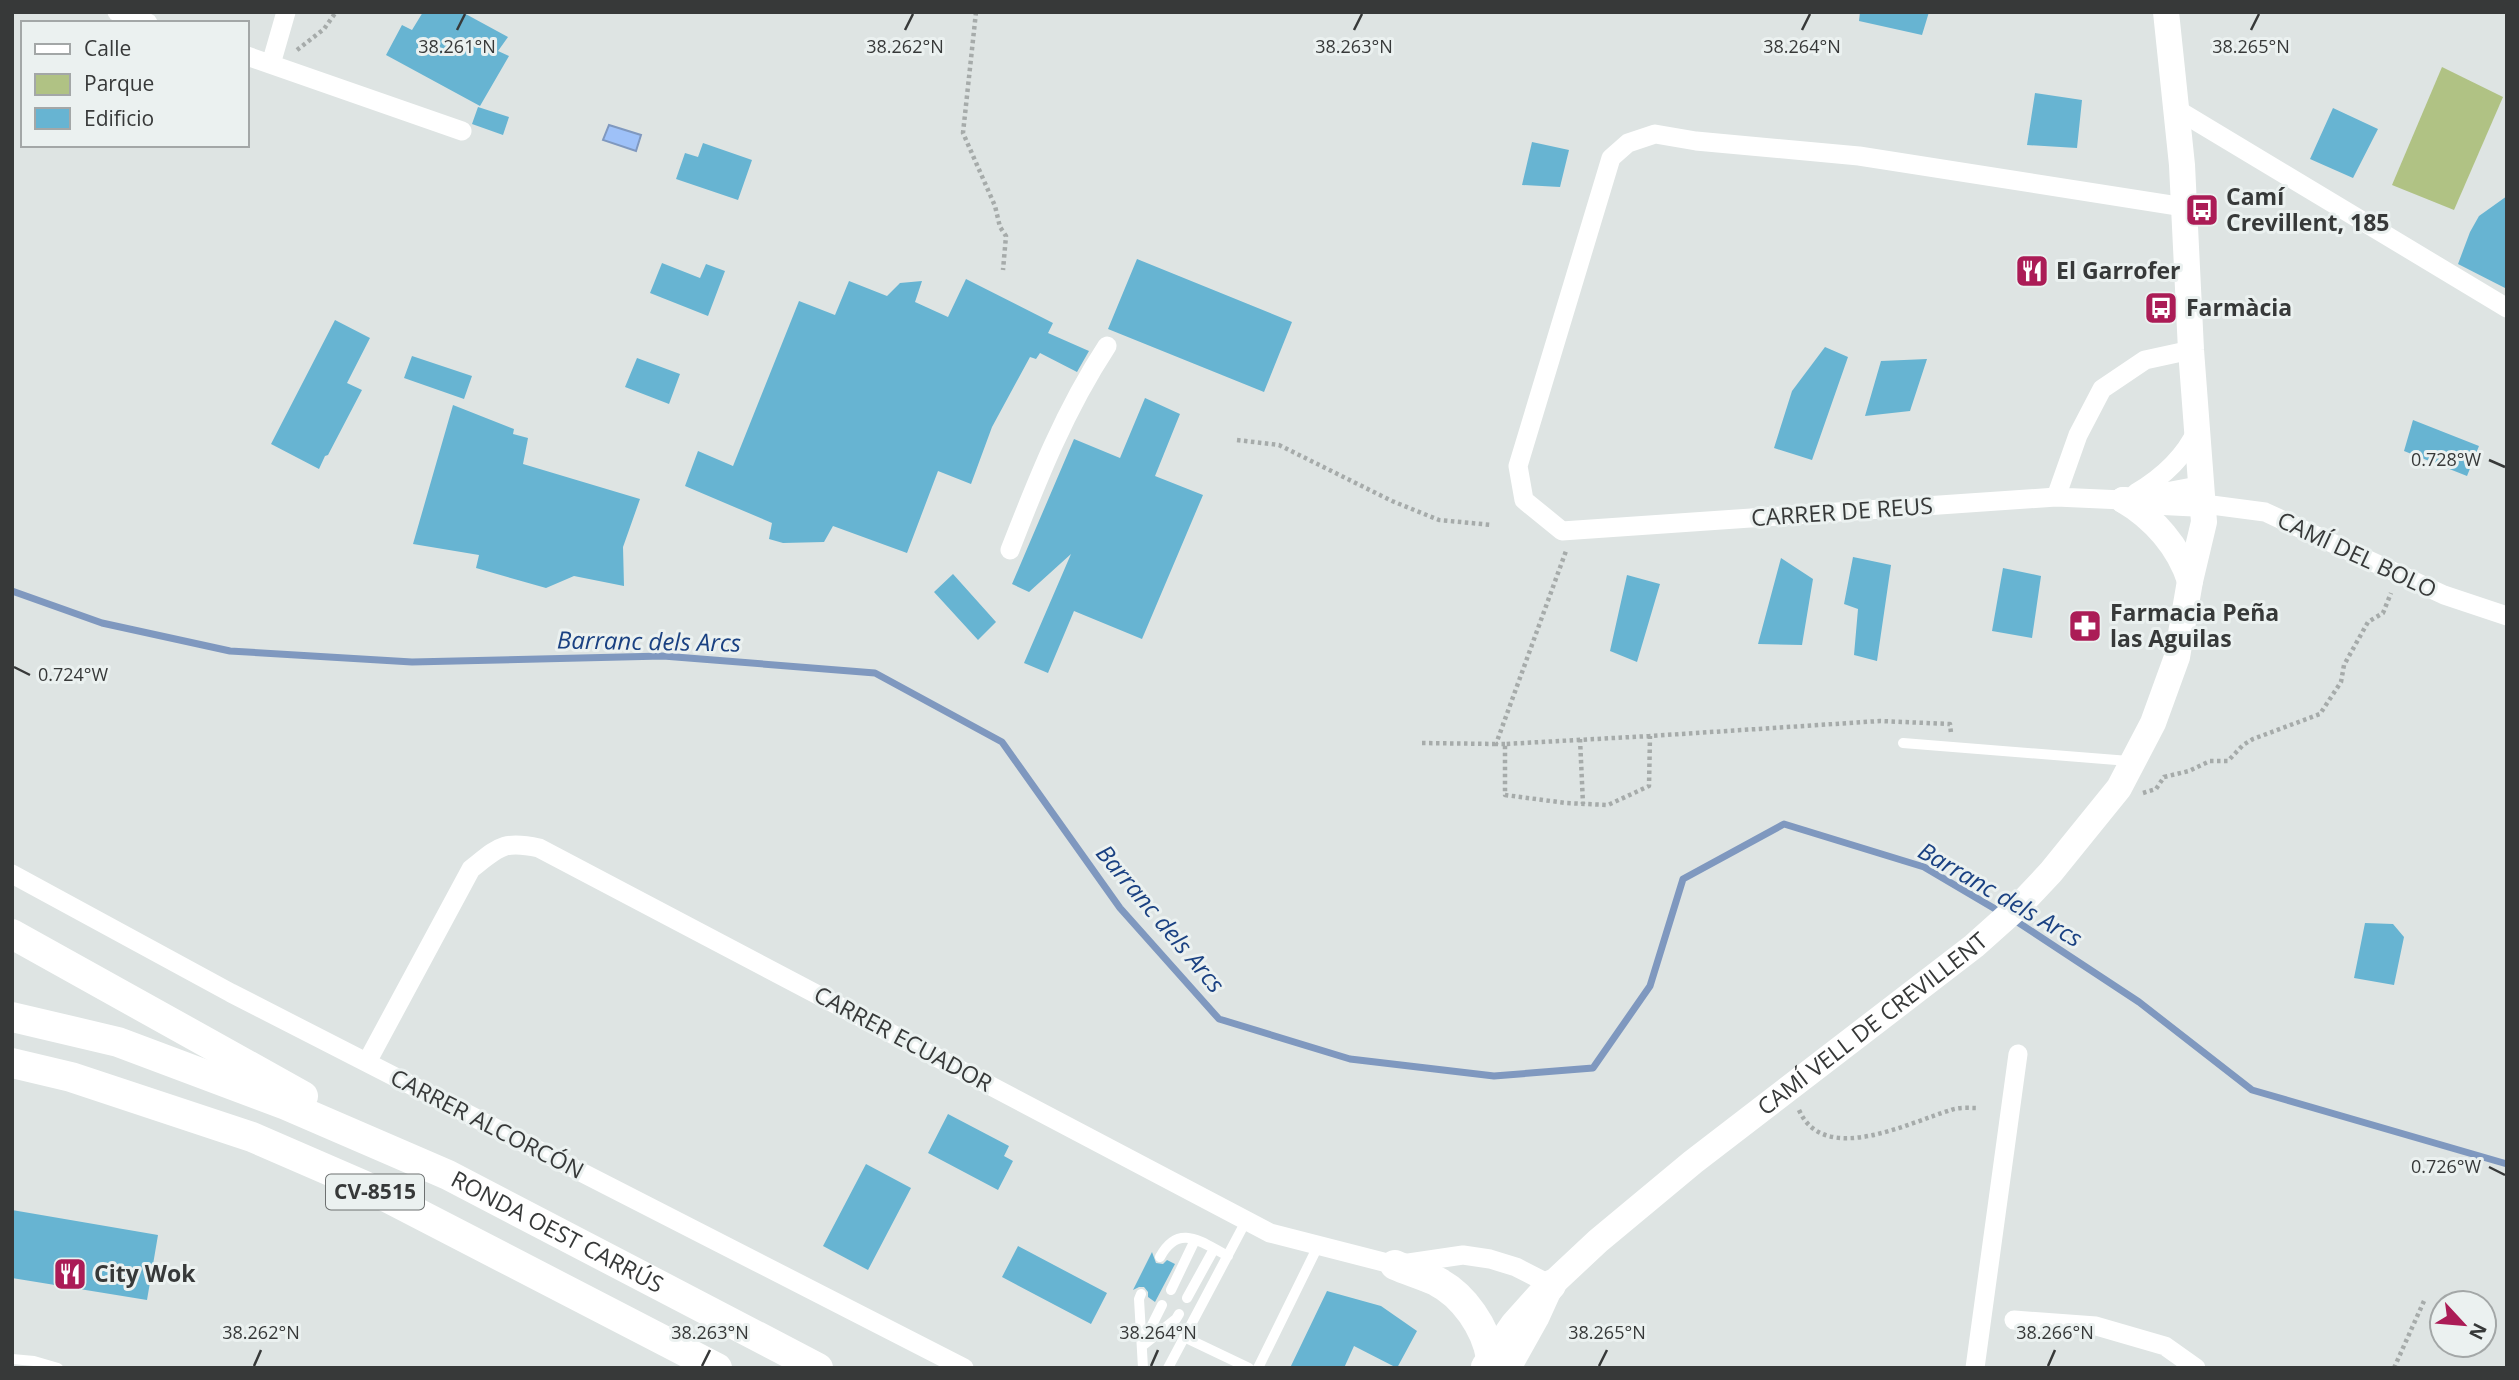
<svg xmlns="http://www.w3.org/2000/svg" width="2519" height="1380" font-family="'Open Sans',sans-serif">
<rect width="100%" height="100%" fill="#dee4e3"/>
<!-- green -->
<path fill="#b0c284" d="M 2442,67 L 2503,97 L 2454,210 L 2392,185 Z"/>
<!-- water -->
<path fill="#9ec1f8" stroke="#7f98bf" stroke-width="2" d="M 609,125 L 641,135 L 636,151 L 603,140 Z"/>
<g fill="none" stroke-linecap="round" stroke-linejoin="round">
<!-- stream -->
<path stroke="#7f98bf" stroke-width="7" d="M 12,591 L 102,623 L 230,651 L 412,662 L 663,656 L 875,673 L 1002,742 L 1120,908 L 1219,1019 L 1350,1059 L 1494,1076 L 1593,1068 L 1650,986 L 1683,879 L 1784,824 L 1924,867 L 2002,913
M 2013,919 L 2139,1002 L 2252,1090 L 2507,1164"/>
</g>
<!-- building -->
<path fill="#67b4d2" d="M 423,12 L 462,12 L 508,37 L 498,51 L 509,56 L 480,106 L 386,55 L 402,25 L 412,30 Z
M 1860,12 L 1929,12 L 1922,35 L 1859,21 Z
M 2035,93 L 2082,100 L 2077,148 L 2027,145 Z
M 478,107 L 509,117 L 503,135 L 472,124 Z
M 2333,108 L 2378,129 L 2353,178 L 2310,159 Z
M 1532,142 L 1569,150 L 1560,187 L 1522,185 Z
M 703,143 L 752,160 L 738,200 L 676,179 L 685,153 L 698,157 Z
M 2507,196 L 2507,289 L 2458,264 L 2470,232 L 2479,216 Z
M 1137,259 L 1292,322 L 1264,392 L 1108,329 Z
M 662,263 L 700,278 L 706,264 L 725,271 L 708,316 L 650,293 Z
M 966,279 L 1053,323 L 1048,333 L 1089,351 L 1077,372 L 1040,353 L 1036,359 L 1030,357 L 992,427 L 971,484 L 938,471 L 907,553 L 833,526 L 824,542 L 783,543 L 769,539 L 772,523 L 685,486 L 698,451 L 733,466 L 799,301 L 835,315 L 849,281 L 887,296 L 900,283 L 922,281 L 915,302 L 948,317 Z
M 335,320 L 370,338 L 347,383 L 362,390 L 328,455 L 325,456 L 319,469 L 271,444 Z
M 1825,347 L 1848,357 L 1812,460 L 1774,448 L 1792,391 Z
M 412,356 L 472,376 L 464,399 L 404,378 Z
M 637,358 L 680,374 L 669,404 L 625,387 Z
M 1927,359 L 1910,411 L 1865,416 L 1881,361 Z
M 1145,398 L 1180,414 L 1155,476 L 1203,495 L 1142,639 L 1074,611 L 1048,673 L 1024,663 L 1071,554 L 1029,592 L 1012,584 L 1074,439 L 1120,458 Z
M 453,405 L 514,429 L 513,434 L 528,438 L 523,464 L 640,499 L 623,547 L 624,586 L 574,576 L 546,588 L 476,568 L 479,555 L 413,544 Z
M 2413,420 L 2479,446 L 2467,476 L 2404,451 Z
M 1853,557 L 1891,565 L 1877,661 L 1854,655 L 1858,609 L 1844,604 Z
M 1781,558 L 1813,579 L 1802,645 L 1758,644 Z
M 2003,568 L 2041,576 L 2032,638 L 1992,631 Z
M 953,574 L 996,622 L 978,640 L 934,592 Z
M 1627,575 L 1660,584 L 1637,662 L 1610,651 Z
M 2365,923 L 2393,924 L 2404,937 L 2394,985 L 2354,978 Z
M 948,1114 L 1009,1146 L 1004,1156 L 1013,1161 L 998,1190 L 928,1153 Z
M 866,1164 L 911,1188 L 868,1270 L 823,1246 Z
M 12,1210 L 158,1235 L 147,1300 L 12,1278 Z
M 1018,1246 L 1107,1293 L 1091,1324 L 1002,1277 Z
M 1152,1252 L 1156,1263 L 1163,1264 L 1167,1260 L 1175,1264 L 1155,1302 L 1148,1297 L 1148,1292 L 1144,1287 L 1139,1287 L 1133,1290 Z
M 1327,1291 L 1381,1306 L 1417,1331 L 1397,1368 L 1354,1346 L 1344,1368 L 1290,1368 Z"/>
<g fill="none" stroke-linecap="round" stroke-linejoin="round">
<!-- path -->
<path stroke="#a6abaa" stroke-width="4.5" stroke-dasharray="3.5 3.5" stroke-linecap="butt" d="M 976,12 L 963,133 L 995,206 L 1000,227 L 1006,236 L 1003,270
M 297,50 L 324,29 L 336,12
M 1237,440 L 1279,445 L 1392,501 L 1439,520 L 1492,525
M 1650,736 L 1505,744 L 1505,795 L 1566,803 L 1608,805 L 1649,786 L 1650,736 L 1880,721 L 1950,724 L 1951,733
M 1580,739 L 1583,804
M 1422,743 L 1496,744
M 1505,744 L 1496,744 L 1566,551
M 2143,793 L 2156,789 L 2164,777 L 2189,771 L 2210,761 L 2228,761 L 2243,745 L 2253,739 L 2320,714 L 2341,682 L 2344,665 L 2368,622 L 2383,613 L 2391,593
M 1799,1110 C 1824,1167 1910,1122 1951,1110 C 1959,1107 1969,1108 1977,1108
M 2394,1368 L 2424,1301"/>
<!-- lane -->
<path stroke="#fff" stroke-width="10" d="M 1903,743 L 2129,761
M 1160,1257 C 1179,1222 1202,1243 1228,1256
M 1171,1290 L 1195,1240
M 1141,1294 L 1139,1299 L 1143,1368
M 1187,1298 L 1214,1249
M 1184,1337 L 1249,1368
M 1143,1343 L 1162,1305
M 1142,1346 L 1176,1319 L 1179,1314
M 12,1359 L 34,1361 L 58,1368
M 1168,1368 L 1246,1221
M 1258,1368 L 1318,1246"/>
<!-- street -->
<path stroke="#fff" stroke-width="19" d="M 117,12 L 148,23
M 247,56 L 462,131
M 271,64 L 286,12
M 2176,109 L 2507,308
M 2184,207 L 1859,156 L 1696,141 L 1655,134 L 1628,143 L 1611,158 L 1518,466 L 1524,500 L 1562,531 L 2056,497 L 2123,500 L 2203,485
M 2136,493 C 2163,477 2184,458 2197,430
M 2056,497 L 2078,435 L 2102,389 L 2145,360 L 2191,350
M 2204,504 L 2265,512 L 2444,595 L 2507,616
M 1010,550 C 1038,478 1065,410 1107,346
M 12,874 L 231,993 L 964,1368
M 367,1062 L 471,869 C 499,847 503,840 539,848 L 1270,1233 L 1395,1265 L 1463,1255 L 1490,1259 L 1516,1267 L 1551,1285
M 2014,1320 L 2096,1326 L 2165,1346 L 2196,1368
M 1975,1368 L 2018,1054"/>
<!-- secondary -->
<g stroke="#fff" stroke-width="26">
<path d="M 2123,500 C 2154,518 2179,547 2190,581"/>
<path d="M 2123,500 L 2204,504"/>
<path id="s1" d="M 1508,1368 L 1536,1318 L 1551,1285 L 1598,1241 L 1693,1162 L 1974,946 L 2021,904 L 2051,872 L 2119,788 L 2153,723 L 2177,657 L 2190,581 L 2204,522 L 2191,350 L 2182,165 L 2166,12"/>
</g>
<!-- primary -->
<g stroke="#fff" stroke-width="30">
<path d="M 12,934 L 303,1096"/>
<path id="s2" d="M 12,1017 L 118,1042 L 286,1105 L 448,1175 L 818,1368"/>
<path d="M 12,1063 L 71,1077 L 252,1137 L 365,1186 L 717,1368"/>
<path d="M 1395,1265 C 1409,1271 1423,1275 1436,1281 C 1464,1295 1486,1328 1491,1358"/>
<path d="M 1486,1367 L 1515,1325 L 1551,1285"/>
</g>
</g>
<!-- ticks -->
<path fill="none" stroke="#373939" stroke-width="2.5" d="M 457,30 L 465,14M 905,30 L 913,14M 1354,30 L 1362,14M 1802,30 L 1810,14M 2251,30 L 2259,14M 2489,460 L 2505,467M 14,667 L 30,675M 2489,1167 L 2505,1175M 254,1366 L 261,1350M 702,1366 L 710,1350M 1151,1366 L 1158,1350M 1599,1366 L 1607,1350M 2048,1366 L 2055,1350"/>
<!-- icons -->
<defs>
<symbol id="bus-square" viewBox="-11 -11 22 22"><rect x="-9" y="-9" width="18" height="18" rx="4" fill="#ab1c56" stroke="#ebf1f0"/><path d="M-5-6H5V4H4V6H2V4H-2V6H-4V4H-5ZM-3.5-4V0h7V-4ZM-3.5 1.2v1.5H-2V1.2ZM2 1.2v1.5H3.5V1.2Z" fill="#fff"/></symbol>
<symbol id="restaurant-square" viewBox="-11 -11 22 22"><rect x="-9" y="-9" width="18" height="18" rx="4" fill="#ab1c56" stroke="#ebf1f0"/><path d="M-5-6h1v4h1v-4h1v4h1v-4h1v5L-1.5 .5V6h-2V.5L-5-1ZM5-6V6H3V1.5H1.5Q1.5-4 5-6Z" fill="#fff"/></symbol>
<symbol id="pharmacy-square" viewBox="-11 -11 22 22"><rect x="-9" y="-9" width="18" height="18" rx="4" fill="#ab1c56" stroke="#ebf1f0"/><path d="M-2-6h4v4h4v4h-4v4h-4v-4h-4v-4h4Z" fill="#fff"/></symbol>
</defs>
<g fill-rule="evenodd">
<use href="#bus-square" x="2183" y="191" width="38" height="38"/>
<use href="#restaurant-square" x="2013" y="252" width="38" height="38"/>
<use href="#bus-square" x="2142" y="289" width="38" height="38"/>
<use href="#pharmacy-square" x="2066" y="607" width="38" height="38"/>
<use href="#restaurant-square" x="51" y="1255" width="38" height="38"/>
</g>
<g text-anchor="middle" stroke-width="6" stroke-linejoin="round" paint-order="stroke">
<!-- shield labels -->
<rect fill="#ebf1f0" stroke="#6d7070" stroke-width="2" x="326" y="1174.5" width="98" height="35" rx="5"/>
<g font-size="21" font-weight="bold" fill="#373939">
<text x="375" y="1199">CV-8515</text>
</g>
<!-- poi labels -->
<g font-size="23" font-weight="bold" fill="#373939" stroke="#ebf1f0" text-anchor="start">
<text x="2226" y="205">Camí<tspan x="2226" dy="26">Crevillent, 185</tspan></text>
<text x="2056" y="279">El Garrofer</text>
<text x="2186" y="316">Farmàcia</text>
<text x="2110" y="621">Farmacia Peña<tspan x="2110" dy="26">las Aguilas</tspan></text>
<text x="94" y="1282">City Wok</text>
</g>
<!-- street labels -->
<g font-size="23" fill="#373939" stroke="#ebf1f0">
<text transform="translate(1842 512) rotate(-4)" y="8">CARRER DE REUS</text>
<text transform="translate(2357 555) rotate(25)" y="8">CAMÍ DEL BOLO</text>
<text dy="8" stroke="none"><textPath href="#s1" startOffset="508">CAMÍ VELL DE CREVILLENT</textPath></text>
<text transform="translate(903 1039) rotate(28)" y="8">CARRER ECUADOR</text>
<text transform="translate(487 1124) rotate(27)" y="8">CARRER ALCORCÓN</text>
<text dy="8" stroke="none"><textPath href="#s2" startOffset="588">RONDA OEST CARRÚS</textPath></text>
</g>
<!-- water labels -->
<g font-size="24" font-style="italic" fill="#1a4182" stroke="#ebf1f0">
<text transform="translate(649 642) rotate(1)" y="8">Barranc dels Arcs</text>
<text transform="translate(2000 895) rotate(30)" y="8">Barranc dels Arcs</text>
<text transform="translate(1160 919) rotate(50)" y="8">Barranc dels Arcs</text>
</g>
</g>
<g font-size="18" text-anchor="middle" fill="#373939" stroke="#ebf1f0" stroke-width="6" stroke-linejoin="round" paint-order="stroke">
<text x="457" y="53">38.261°N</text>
<text x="905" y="53">38.262°N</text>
<text x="1354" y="53">38.263°N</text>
<text x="1802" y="53">38.264°N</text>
<text x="2251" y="53">38.265°N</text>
<text x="2446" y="466">0.728°W</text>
<text x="73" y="681">0.724°W</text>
<text x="2446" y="1173">0.726°W</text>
<text x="261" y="1339">38.262°N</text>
<text x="710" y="1339">38.263°N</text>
<text x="1158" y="1339">38.264°N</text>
<text x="1607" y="1339">38.265°N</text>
<text x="2055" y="1339">38.266°N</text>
</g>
<!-- border -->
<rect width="2519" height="1380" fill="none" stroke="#373939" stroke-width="28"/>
<!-- legend -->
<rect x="21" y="21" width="228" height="126" fill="#ebf1f0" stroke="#a3a7a7" stroke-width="2"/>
<rect x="35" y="44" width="35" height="10" fill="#ffffff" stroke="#a3a7a7" stroke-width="2"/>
<text x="84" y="56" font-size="21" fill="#373939">Calle</text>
<rect x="35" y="74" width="35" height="21" fill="#b0c284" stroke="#a3a7a7" stroke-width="2"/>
<text x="84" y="91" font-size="21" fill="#373939">Parque</text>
<rect x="35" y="108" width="35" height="21" fill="#67b4d2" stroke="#a3a7a7" stroke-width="2"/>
<text x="84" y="126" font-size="21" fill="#373939">Edificio</text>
<!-- north arrow -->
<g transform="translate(2463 1324) rotate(116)"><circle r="33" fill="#ebf1f0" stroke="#a3a7a7" stroke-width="2"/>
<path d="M0-5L12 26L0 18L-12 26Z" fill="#ab1c56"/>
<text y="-10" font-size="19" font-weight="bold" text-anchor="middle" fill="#373939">N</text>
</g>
</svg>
